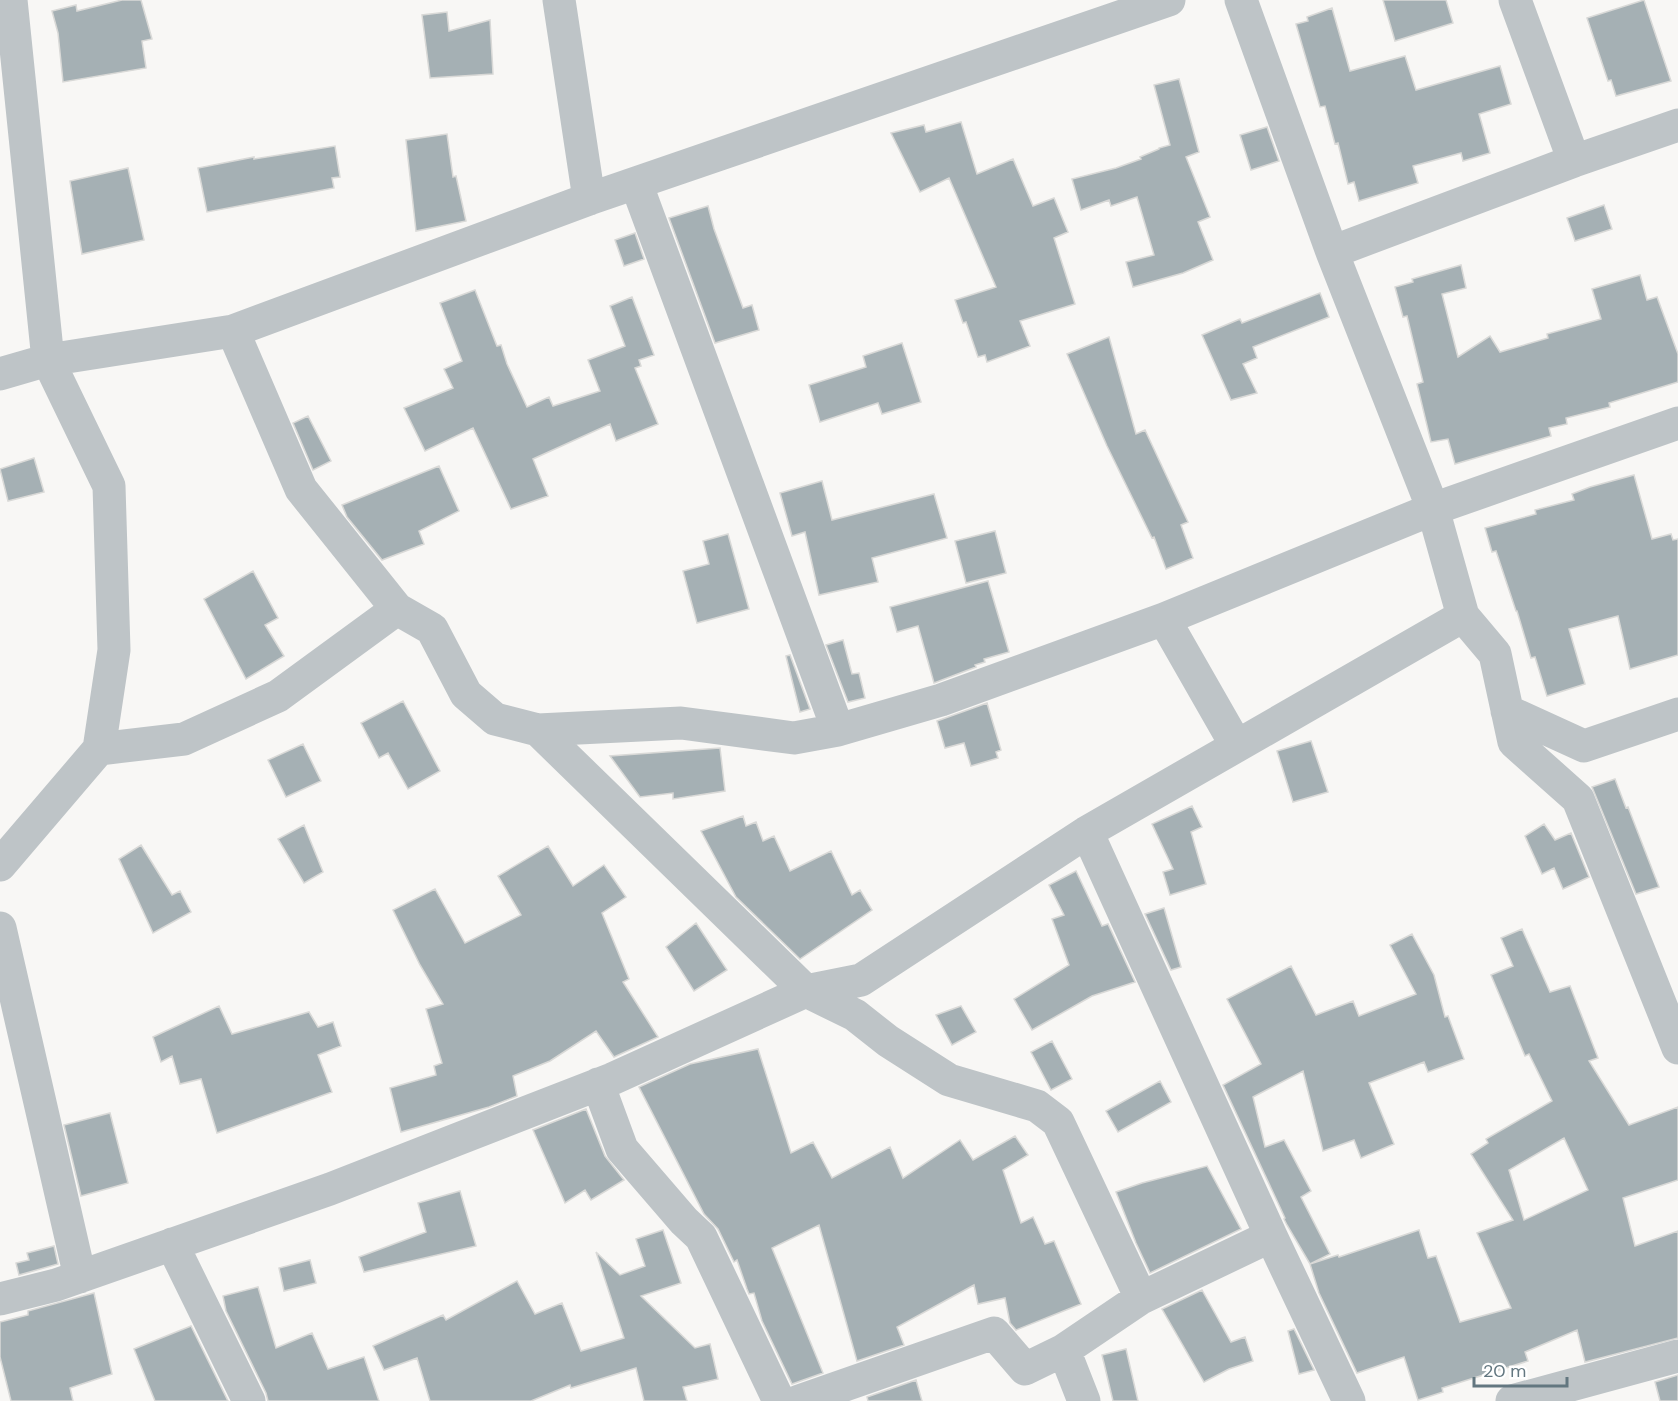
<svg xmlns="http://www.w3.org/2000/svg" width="1678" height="1401" font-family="'DM Sans',sans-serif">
<rect width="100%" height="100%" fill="#f8f7f5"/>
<!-- building -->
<path fill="#a5b0b4" stroke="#d9d9d7" stroke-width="1.5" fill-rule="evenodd" d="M 122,0 L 141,0 L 152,39 L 142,41 L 146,68 L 63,82 L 58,33 L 52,11 L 76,5 L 77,11 Z
M 1383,0 L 1446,0 L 1453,23 L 1395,41 Z
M 1644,0 L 1671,81 L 1616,96 L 1611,80 L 1608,81 L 1587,18 Z
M 1332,8 L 1350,71 L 1405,56 L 1416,90 L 1500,66 L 1511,104 L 1479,114 L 1490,153 L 1463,161 L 1461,153 L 1413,166 L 1418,183 L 1359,201 L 1354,182 L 1348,184 L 1338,143 L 1335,144 L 1325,106 L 1320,107 L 1296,24 L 1308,21 L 1307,17 Z
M 447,12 L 449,31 L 490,20 L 493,74 L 430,78 L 422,15 Z
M 1179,79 L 1199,152 L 1186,157 L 1210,217 L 1198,222 L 1213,260 L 1183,273 L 1133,287 L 1126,262 L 1154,255 L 1137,197 L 1111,206 L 1109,200 L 1081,210 L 1072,179 L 1116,168 L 1141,159 L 1140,157 L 1159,149 L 1159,148 L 1170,145 L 1154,85 Z
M 961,122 L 977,174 L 1013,159 L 1033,206 L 1054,198 L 1068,232 L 1054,238 L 1075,304 L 1020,321 L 1030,346 L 987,362 L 985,355 L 978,357 L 966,322 L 963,323 L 955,300 L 996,287 L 949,178 L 920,192 L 891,133 L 924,125 L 926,132 Z
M 1267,127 L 1279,161 L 1251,170 L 1240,135 Z
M 447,134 L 453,177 L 456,176 L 466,221 L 416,231 L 406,140 Z
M 335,146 L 340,177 L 332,178 L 334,188 L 207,212 L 198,168 L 254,157 L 254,159 Z
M 128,168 L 144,240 L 82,254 L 70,181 Z
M 1604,205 L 1612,229 L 1575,241 L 1567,218 Z
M 708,206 L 714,229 L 743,308 L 752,305 L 759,330 L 715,343 L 669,218 Z
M 635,233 L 644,259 L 624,266 L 615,240 Z
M 1461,265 L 1466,288 L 1442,294 L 1458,357 L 1490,336 L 1500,352 L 1548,338 L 1547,334 L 1601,319 L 1592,289 L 1640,275 L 1647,300 L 1657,297 L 1678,354 L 1678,382 L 1609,403 L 1610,407 L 1566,418 L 1567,424 L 1549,428 L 1551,436 L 1455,464 L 1448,439 L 1431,442 L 1417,384 L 1423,382 L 1407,316 L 1403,317 L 1395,287 L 1413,282 L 1412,279 Z
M 475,290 L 497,346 L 501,345 L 507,364 L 527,407 L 549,397 L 553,406 L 600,391 L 588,360 L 625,346 L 610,306 L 632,297 L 654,355 L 639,360 L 641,366 L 635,368 L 658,424 L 616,441 L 610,424 L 533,459 L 548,496 L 511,509 L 473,428 L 425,451 L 404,408 L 453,388 L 444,369 L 462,361 L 440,303 Z
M 1320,293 L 1329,317 L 1253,347 L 1257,358 L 1243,364 L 1257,393 L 1231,400 L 1202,335 L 1240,319 L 1242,323 Z
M 1109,337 L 1136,434 L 1145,430 L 1188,522 L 1181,525 L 1193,558 L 1166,569 L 1154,537 L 1152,538 L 1107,446 L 1067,354 Z
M 902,343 L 921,402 L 882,414 L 878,403 L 820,422 L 809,385 L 866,367 L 863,356 Z
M 308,416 L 331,461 L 313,470 L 293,423 Z
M 34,458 L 44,492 L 8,501 L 0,469 Z
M 439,466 L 459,511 L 419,531 L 424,544 L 382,560 L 347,517 L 342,505 Z
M 1634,475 L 1652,539 L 1671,534 L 1673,540 L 1678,539 L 1678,655 L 1630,669 L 1618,616 L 1569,629 L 1585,684 L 1547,696 L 1535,657 L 1531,658 L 1517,611 L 1516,611 L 1496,551 L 1492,552 L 1485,528 L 1536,514 L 1535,510 L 1574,500 L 1572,494 L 1590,487 Z
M 822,481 L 832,520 L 934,494 L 947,538 L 872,558 L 878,582 L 819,595 L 805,532 L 792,536 L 780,493 Z
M 995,531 L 1006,573 L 966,583 L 955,541 Z
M 728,534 L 749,609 L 697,623 L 683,571 L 709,564 L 703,541 Z
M 253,571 L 278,618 L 265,625 L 284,656 L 246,679 L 204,599 Z
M 988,581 L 1009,652 L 984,659 L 985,662 L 975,665 L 976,667 L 934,683 L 918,626 L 897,632 L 890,607 Z
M 843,640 L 852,674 L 859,673 L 865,698 L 848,702 L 826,645 Z
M 790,655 L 810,709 L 800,712 L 786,656 Z
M 403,701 L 440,771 L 408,789 L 388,753 L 379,758 L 361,723 Z
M 987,703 L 1001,750 L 996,752 L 998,758 L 971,766 L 964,743 L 945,748 L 937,721 Z
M 1311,741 L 1328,792 L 1293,802 L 1277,751 Z
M 303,744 L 321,781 L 286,797 L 268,760 Z
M 720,748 L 725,791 L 673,799 L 673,793 L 640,797 L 610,756 Z
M 1615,779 L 1626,808 L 1628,807 L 1659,887 L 1636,894 L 1592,787 Z
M 1192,806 L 1202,827 L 1191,832 L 1206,884 L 1170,895 L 1163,872 L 1173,869 L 1152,824 Z
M 743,816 L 746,826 L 756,822 L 763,841 L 774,836 L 790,871 L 831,851 L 852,895 L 860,890 L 872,910 L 800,959 L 736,897 L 701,831 Z
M 1544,824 L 1555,840 L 1571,833 L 1589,877 L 1563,889 L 1554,868 L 1542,874 L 1525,836 Z
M 304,825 L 323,872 L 304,883 L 278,839 Z
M 141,845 L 172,895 L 180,891 L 191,912 L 153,933 L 119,859 Z
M 548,846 L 573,886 L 604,865 L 626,897 L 602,913 L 629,979 L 623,982 L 658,1037 L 614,1057 L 596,1031 L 550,1061 L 513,1076 L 517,1096 L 489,1107 L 401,1132 L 390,1088 L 436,1075 L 434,1066 L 442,1063 L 426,1009 L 443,1004 L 420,965 L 393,910 L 435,889 L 465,943 L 521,915 L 498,876 Z
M 1076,871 L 1102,926 L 1108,924 L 1135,982 L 1092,996 L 1032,1030 L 1014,999 L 1069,965 L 1052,919 L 1064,915 L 1049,885 Z
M 1164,908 L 1181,967 L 1171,970 L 1145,914 Z
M 696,923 L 727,970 L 694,991 L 666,947 Z
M 1522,929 L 1550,992 L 1570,986 L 1598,1058 L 1589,1061 L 1629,1125 L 1678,1107 L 1678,1180 L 1623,1198 L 1635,1246 L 1678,1231 L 1678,1338 L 1585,1362 L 1577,1330 L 1525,1352 L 1528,1361 L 1442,1388 L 1443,1392 L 1418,1400 L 1404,1357 L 1357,1373 L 1319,1293 L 1310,1264 L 1338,1255 L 1339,1257 L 1419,1230 L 1428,1258 L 1436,1256 L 1460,1322 L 1511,1308 L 1477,1233 L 1513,1220 L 1471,1154 L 1488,1143 L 1486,1139 L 1552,1101 L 1529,1054 L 1525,1056 L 1491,975 L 1513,966 L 1501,938 ZM 1564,1138 L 1588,1190 L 1524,1220 L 1509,1170 Z
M 1412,934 L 1434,975 L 1445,1017 L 1448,1016 L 1464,1059 L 1428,1072 L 1424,1062 L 1369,1083 L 1394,1144 L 1361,1158 L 1354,1140 L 1323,1151 L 1303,1071 L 1253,1097 L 1265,1147 L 1284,1140 L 1311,1191 L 1301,1197 L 1330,1254 L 1310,1264 L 1287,1225 L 1284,1219 L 1285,1218 L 1223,1085 L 1261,1064 L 1227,999 L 1291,966 L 1316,1015 L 1353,1001 L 1359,1016 L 1416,994 L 1390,945 Z
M 219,1006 L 232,1034 L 309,1012 L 318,1027 L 333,1022 L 341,1046 L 318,1055 L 332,1092 L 217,1133 L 201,1079 L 180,1084 L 172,1056 L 161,1062 L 153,1037 Z
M 961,1006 L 976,1032 L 952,1045 L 936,1015 Z
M 1052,1041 L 1072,1079 L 1051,1090 L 1031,1052 Z
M 758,1049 L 791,1153 L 813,1142 L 832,1178 L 890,1147 L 903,1178 L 960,1140 L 973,1160 L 1015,1136 L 1028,1155 L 1003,1170 L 1021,1223 L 1033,1217 L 1045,1244 L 1054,1241 L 1081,1304 L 1016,1330 L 1010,1323 L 1005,1298 L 978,1304 L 974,1285 L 897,1327 L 904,1345 L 857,1361 L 819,1225 L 772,1248 L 823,1373 L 792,1384 L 762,1321 L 754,1293 L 749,1294 L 747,1289 L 737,1260 L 734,1262 L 718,1229 L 704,1214 L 639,1087 L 690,1064 Z
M 1160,1081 L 1171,1102 L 1118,1132 L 1106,1111 Z
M 586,1109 L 605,1156 L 624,1180 L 591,1200 L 585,1190 L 565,1203 L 533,1130 Z
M 110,1113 L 128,1183 L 81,1196 L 64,1125 Z
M 1207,1166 L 1241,1229 L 1150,1273 L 1136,1243 L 1116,1192 L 1142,1183 Z
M 460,1191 L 476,1246 L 364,1272 L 359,1257 L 426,1232 L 418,1203 Z
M 663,1230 L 681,1283 L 641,1296 L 695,1348 L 710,1344 L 718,1379 L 683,1387 L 687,1401 L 644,1401 L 636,1368 L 571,1388 L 570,1385 L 531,1401 L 430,1401 L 417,1358 L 384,1370 L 373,1346 L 443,1315 L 446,1320 L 517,1281 L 535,1314 L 562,1303 L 581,1351 L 624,1338 L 596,1252 L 620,1275 L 645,1266 L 636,1239 Z
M 54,1246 L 58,1264 L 19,1275 L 16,1263 L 29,1260 L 27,1253 Z
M 310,1260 L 316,1283 L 284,1291 L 279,1268 Z
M 258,1287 L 276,1348 L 312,1333 L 328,1369 L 364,1357 L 379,1401 L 268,1401 L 266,1393 L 226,1311 L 223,1296 Z
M 1202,1290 L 1231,1342 L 1245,1337 L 1253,1361 L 1229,1369 L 1204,1382 L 1162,1309 Z
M 94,1293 L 112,1374 L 70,1388 L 73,1401 L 11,1401 L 0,1357 L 0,1322 L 28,1315 L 28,1311 Z
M 191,1326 L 228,1401 L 155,1401 L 134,1349 Z
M 1294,1329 L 1314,1370 L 1299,1374 L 1288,1331 Z
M 1126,1349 L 1138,1401 L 1113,1401 L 1102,1355 Z
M 1678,1375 L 1678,1401 L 1660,1401 L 1655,1382 Z
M 916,1380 L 922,1401 L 868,1401 L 867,1397 Z"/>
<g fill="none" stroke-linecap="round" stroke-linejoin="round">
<!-- minor -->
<path stroke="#bec4c7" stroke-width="33" d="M 559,0 L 589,199
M 1241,0 L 1332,252 L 1433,509 L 1463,616 L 1495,654 L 1514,742 L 1578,799 L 1678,1048
M 1515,0 L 1574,161
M 636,183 L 838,730
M 1332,252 L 1574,161 L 1678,125
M 233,331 L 301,489 L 397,609 L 432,629 L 466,694 L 495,719 L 538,730 L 806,991 L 855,1015 L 888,1041 L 949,1080 L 1037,1106 L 1058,1122 L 1141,1298
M 0,374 L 48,360 L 233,331 L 589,199 L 1169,0
M 1164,619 L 1236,745
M 1507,711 L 1584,746 L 1678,714
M 538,730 L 681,723 L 794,738 L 838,730 L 941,700 L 1164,619 L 1433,509 L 1678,423
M 99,749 L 184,739 L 278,696 L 397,609
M 1087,832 L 1271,1236 L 1349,1401
M 0,865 L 99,749 L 114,650 L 109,486 L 48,360 L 11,0
M 0,928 L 80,1277
M 598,1084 L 622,1149 L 684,1221 L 701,1237 L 779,1401
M 172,1244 L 249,1401
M 0,1299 L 56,1285 L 330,1189 L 612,1079 L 806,991 L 861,980 L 1087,832 L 1463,616
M 1064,1350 L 1084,1401
M 799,1401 L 994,1333 L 1025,1369 L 1064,1350 L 1141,1298 L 1271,1236
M 1512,1401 L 1678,1356"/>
</g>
<!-- scale -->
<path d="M1474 1377v9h93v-9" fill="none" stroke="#637780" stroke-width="3"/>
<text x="1483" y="1377" font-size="18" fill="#637780" stroke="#ffffff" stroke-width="4.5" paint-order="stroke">20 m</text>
</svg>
